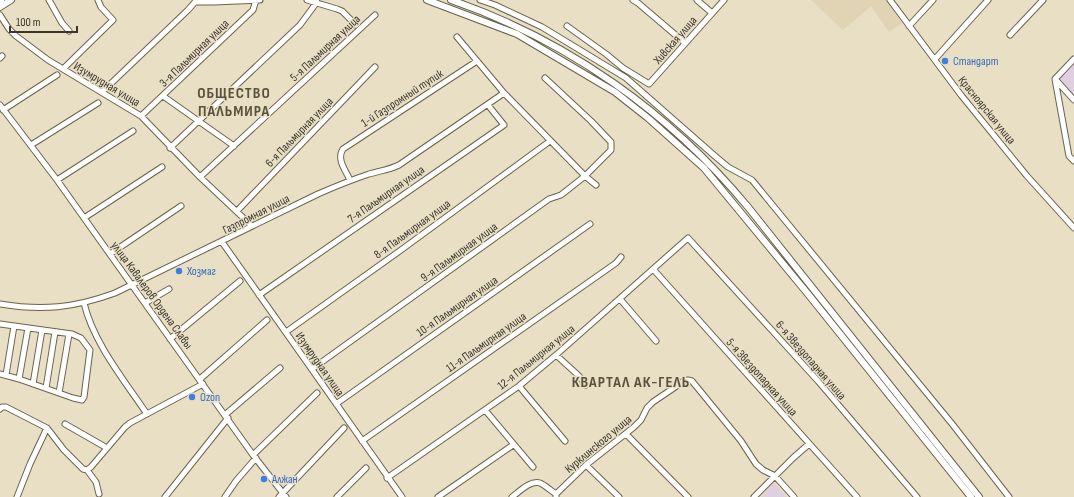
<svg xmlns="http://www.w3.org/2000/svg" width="1074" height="497" font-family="'Sofia Sans Condensed',sans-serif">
<rect width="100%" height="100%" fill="#e8dfc5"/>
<!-- built -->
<path fill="#e0d4b4" d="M 811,0 L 886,0 L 902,23 L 889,32 L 871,6 L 843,30 Z"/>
<!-- education -->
<path fill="#dfcfe1" d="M 1074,61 L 1074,95 L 1060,82 L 1060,76 Z
M 774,482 L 774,483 L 787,497 L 761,497 Z"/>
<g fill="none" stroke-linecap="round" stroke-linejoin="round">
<defs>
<path id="minor" d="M 49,0 L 62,23 L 69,31
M 307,0 L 337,9 L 342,11 L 356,25
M 480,0 L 495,5 L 542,27 L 626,78 L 716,157 L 728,167 L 752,180 L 953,425 L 1009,497
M 633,0 L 638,3 L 685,43
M 697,0 L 712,13
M 890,0 L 961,95 L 1027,176 L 1074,228
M 0,15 L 9,29 L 16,36 L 48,60 L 141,116 L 200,177 L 252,226
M 567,26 L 606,54 L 623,68 L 649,84 L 724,0
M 909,26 L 933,0
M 1010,35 L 1043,0
M 457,37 L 504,93 L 585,176 L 596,185
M 0,58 L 2,56
M 935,59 L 988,0
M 1074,59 L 1055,79 L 1069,156 L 1074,161
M 63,69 L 113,20 L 101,7 L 98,0
M 1056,80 L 1074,100
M 102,92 L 188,10 L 195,2 L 214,2 L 260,0
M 163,96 L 234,146
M 0,105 L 57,180 L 253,455 L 286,497
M 3,110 L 57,75
M 141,116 L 253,10 L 256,0
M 31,145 L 98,103
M 170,148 L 300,25 L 317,2
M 200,177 L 375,15
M 57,180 L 133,131
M 350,180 C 346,171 336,159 343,149 L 477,61
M 237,211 L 375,67
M 84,218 L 162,167
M 222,242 L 402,497
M 110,254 L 181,206
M 653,269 L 857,497
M 259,295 L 504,125 L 488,105
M 620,299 L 656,341
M 84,303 C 93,342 124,380 147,414
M 145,303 L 169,289
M 0,304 C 42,311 74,308 115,293 L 318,194 C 334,187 351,180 369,174 C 379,171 389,170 399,165 L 504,93
M 0,324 L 72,334 L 81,338 L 90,350 L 84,397 L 82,400 L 73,398 L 19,379 L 0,374
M 286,332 L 401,250 L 550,141
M 170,339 L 240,281
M 556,355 L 578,375 L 586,385
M 312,369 L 549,199 L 561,195 L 585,176 L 611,150 L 611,142 L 591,121 L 545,78
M 6,375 L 14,326
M 19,379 L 28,328
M 200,379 L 267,320
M 33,384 L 42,330
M 519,386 L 565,441
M 46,388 L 55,332
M 59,393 L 69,334
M 336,404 L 590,224
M 0,409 L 2,407 L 6,407 L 47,428 L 64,450 L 83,469 L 87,470 L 96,482 L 99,494
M 485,410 L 533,467
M 226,414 L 280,368
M 65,424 L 107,448
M 626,434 L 688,497
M 362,441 L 616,263 L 621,257
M 253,455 L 317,393
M 586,465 L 619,497
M 87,470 L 91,467 L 125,427 L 130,423 L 203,384
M 387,478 L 519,386 L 556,355 L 688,238 L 818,381 L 917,497
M 556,494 L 586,465 L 634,427 L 641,420 L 647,408 L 653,402 L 684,381 L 688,380 L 692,381 L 741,441 L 756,464 L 763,470 L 775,476 L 794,497
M 17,497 L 30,464 L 47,428
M 165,497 L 228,418
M 225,497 L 236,481 L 256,458
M 279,497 L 344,428
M 337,497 L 366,468
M 438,497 L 513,445
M 512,497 C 519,492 530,480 540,483 C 545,485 551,491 556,494 L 556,497
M 754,497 L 793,458 L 809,444"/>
<path id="major" d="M 427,0 L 517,34 L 615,92 L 648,118 L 704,168 L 808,294 L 971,497
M 451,0 C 567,40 669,112 748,207 L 979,497
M 0,1 L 1,0
M 0,7 L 11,0"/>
</defs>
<!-- minor casing -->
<use href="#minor" stroke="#6b634c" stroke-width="7"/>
<!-- major casing -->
<use href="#major" stroke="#6b634c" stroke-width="8"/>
<!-- minor -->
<use href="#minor" stroke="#fff" stroke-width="5"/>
<!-- major -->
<use href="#major" stroke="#fff" stroke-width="6"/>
</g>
<!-- markers -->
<g fill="#3f7fe0" stroke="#e8dfc5" stroke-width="1.5">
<circle cx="945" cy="61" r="4"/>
<circle cx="179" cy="271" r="4"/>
<circle cx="192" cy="397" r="4"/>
<circle cx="264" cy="479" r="4"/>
</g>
<g text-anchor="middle" stroke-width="3" stroke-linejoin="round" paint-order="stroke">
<!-- street labels -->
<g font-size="12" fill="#3a362c" stroke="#e8dfc5">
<text transform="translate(675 40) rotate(-49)" y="4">Хивская улица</text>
<text transform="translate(325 48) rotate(-43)" y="4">5-я Пальмирная улица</text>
<text transform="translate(194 53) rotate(-44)" y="4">3-я Пальмирная улица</text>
<text transform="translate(107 84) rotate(31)" y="4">Изумрудная улица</text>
<text transform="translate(402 98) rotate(-33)" y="4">1-й Газпромный тупик</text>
<text transform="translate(987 110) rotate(51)" y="4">Красноярская улица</text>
<text transform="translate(299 132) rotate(-46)" y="4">6-я Пальмирная улица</text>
<text transform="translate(386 194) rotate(-35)" y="4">7-я Пальмирная улица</text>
<text transform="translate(256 214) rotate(-27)" y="4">Газпромная улица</text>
<text transform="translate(412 229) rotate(-36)" y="4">8-я Пальмирная улица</text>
<text transform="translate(459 252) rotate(-36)" y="4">9-я Пальмирная улица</text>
<text transform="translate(152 295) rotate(54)" y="4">улица Кавалеров Ордена Славы</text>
<text transform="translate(457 306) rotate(-35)" y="4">10-я Пальмирная улица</text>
<text transform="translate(486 342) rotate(-35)" y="4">11-я Пальмирная улица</text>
<text transform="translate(536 357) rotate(-39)" y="4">12-я Пальмирная улица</text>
<text transform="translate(811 360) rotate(49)" y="4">6-я Звездопадная улица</text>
<text transform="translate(320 364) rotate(55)" y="4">Изумрудная улица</text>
<text transform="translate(762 377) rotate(48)" y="4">5-я Звездопадная улица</text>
<text transform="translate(598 444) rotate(-40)" y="4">Курклинского улица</text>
</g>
<!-- shop labels -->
<g font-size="12" fill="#366cbe" stroke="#e8dfc5" text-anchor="start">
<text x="953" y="65">Стандарт</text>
<text x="187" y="275">Хозмаг</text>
<text x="200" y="401">Ozon</text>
<text x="272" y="483">Алжан</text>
</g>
<!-- district labels -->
<g font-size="16" font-weight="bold" letter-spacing="1" fill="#5a523c" stroke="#e8dfc5">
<text x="234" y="98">ОБЩЕСТВО<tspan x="234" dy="18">ПАЛЬМИРА</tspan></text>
<text x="631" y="387">КВАРТАЛ АК-ГЕЛЬ</text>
</g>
</g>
<!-- scale -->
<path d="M10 26v6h67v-6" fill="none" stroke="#3a362c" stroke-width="2"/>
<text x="16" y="26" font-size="12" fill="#3a362c" stroke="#e8dfc5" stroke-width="3" paint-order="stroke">100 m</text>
</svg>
